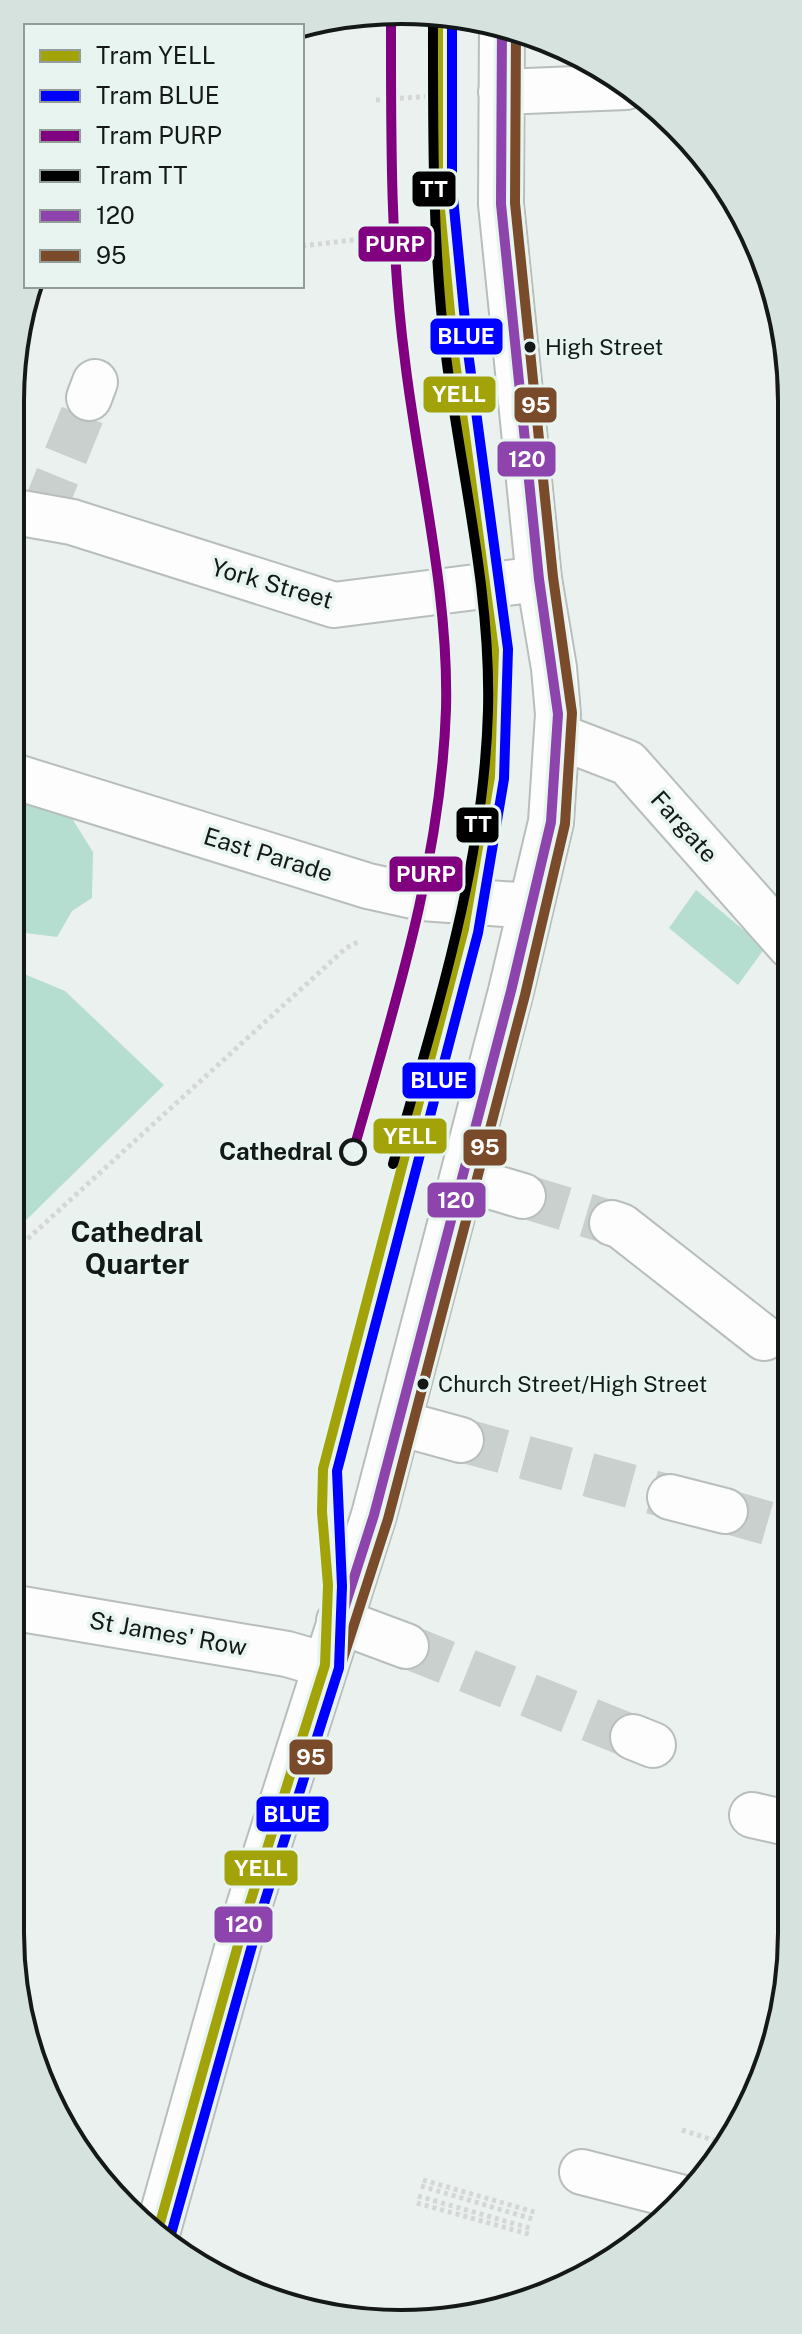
<svg xmlns="http://www.w3.org/2000/svg" width="802" height="2334" font-family="'Public Sans',sans-serif">
<rect width="100%" height="100%" fill="#eaf1ee"/>
<!-- green -->
<path fill="#b6ded0" d="M 10,792 L 68,812 L 93,852 L 92,898 L 72,911 L 57,937 L 10,931 Z
M 696,890 L 765,948 L 738,985 L 669,928 Z
M 10,968 L 65,991 L 164,1085 L 18,1228 L 10,1220 Z"/>
<g fill="none" stroke-linecap="round" stroke-linejoin="round">
<!-- minor-tunnel -->
<path stroke="#cad0ce" stroke-width="44" stroke-dasharray="44 22" stroke-linecap="butt" d="M 41,517 L 89,398
M 523,1196 L 612,1223
M 461,1440 L 670,1497
M 725,1511 L 791,1530
M 406,1646 L 633,1737"/>
<defs>
<path id="minor" d="M 501,92 L 626,87
M 89,398 L 95,382
M 10,511 L 72,522 L 334,605 L 539,579
M 558,736 L 628,763 L 790,946
M 10,775 L 368,886 L 422,898 L 531,906
M 462,1178 L 523,1196
M 612,1223 L 621,1226 L 764,1338
M 399,1423 L 461,1440
M 670,1497 L 725,1511
M 10,1607 L 287,1654 L 325,1665
M 339,1621 L 406,1646
M 633,1737 L 653,1745
M 752,1815 L 792,1824
M 582,2172 L 680,2197
M 158,2230 L 249,1906 L 374,1515 L 511,991 L 551,822 L 558,714 L 554,668 L 539,579 L 501,204 L 502,23"/>
</defs>
<!-- minor casing -->
<use href="#minor" stroke="#b8bebc" stroke-width="48"/>
<!-- path -->
<path stroke="#d5d7d6" stroke-width="5" stroke-dasharray="4 4" stroke-linecap="butt" d="M 376,100 L 447,95
M 302,246 L 378,237
M 10,1255 L 346,948 L 360,941
M 682,2130 L 729,2145
M 423,2180 L 538,2213
M 421,2186 L 536,2220
M 418,2196 L 533,2229
M 417,2203 L 532,2235"/>
<!-- minor -->
<use href="#minor" stroke="#fcfdfc" stroke-width="44"/>
<defs>
<path id="bus-1" d="M 158,2230 L 249,1906 L 374,1515 L 511,991 L 551,822 L 558,714 L 539,579 L 501,204 L 502,23"/>
<path id="bus-2" d="M 171,2234 L 262,1910 L 388,1519 L 525,995 L 565,824 L 572,713 L 553,577 L 515,203 L 516,29"/>
</defs>
<!-- bus-1 casing -->
<use href="#bus-1" stroke="#e7f4ef" stroke-width="16"/>
<!-- bus-2 casing -->
<use href="#bus-2" stroke="#e7f4ef" stroke-width="16"/>
<!-- bus-1 -->
<use href="#bus-1" stroke="#8e44ad" stroke-width="10"/>
<!-- bus-2 -->
<use href="#bus-2" stroke="#7a4b2a" stroke-width="10"/>
<defs>
<path id="tram-1" d="M 158,2230 L 249,1906 L 325,1665 L 328,1585 L 322,1512 L 323,1469 L 464,929 L 490,777 L 494,650 L 454,354 L 438,188 L 438,19"/>
<path id="tram-2" d="M 171,2234 L 262,1910 L 339,1668 L 342,1586 L 337,1471 L 478,933 L 504,779 L 508,649 L 468,352 L 452,187 L 452,20"/>
<path id="tram-3" d="M 353,1152 C 394,1007 441,862 446,709 C 449,593 419,477 405,361 C 390,247 391,132 391,17"/>
<path id="tram-4" d="M 393,1164 C 435,1015 484,866 488,710 C 491,591 461,474 446,356 C 432,245 433,131 433,19"/>
</defs>
<!-- tram-1 casing -->
<use href="#tram-1" stroke="#e7f4ef" stroke-width="16"/>
<!-- tram-2 casing -->
<use href="#tram-2" stroke="#e7f4ef" stroke-width="16"/>
<!-- tram-3 casing -->
<use href="#tram-3" stroke="#e7f4ef" stroke-width="16"/>
<!-- tram-4 casing -->
<use href="#tram-4" stroke="#e7f4ef" stroke-width="16"/>
<!-- tram-1 -->
<use href="#tram-1" stroke="#a1a309" stroke-width="10"/>
<!-- tram-2 -->
<use href="#tram-2" stroke="#00f" stroke-width="10"/>
<!-- tram-3 -->
<use href="#tram-3" stroke="#800080" stroke-width="10"/>
<!-- tram-4 -->
<use href="#tram-4" stroke="#000" stroke-width="10"/>
</g>
<!-- markers -->
<g fill="#141817" stroke="#e7f4ef" stroke-width="3">
<circle cx="530" cy="347" r="7"/>
<circle cx="423" cy="1384" r="7"/>
</g>
<circle fill="#e7f4ef" stroke="#141817" stroke-width="4" cx="353" cy="1152" r="12"/>
<g text-anchor="middle" stroke-width="7" stroke-linejoin="round" paint-order="stroke">
<!-- bus labels -->
<g font-size="22" fill="#141817" stroke="#e7f4ef" text-anchor="start">
<text x="545" y="355">High Street</text>
<text x="438" y="1392">Church Street/High Street</text>
</g>
<!-- street labels -->
<g font-size="24" fill="#141817" stroke="#e7f4ef">
<text transform="translate(272 584) rotate(16)" y="8">York Street</text>
<text transform="translate(684 827) rotate(48)" y="8">Fargate</text>
<text transform="translate(268 855) rotate(17)" y="8">East Parade</text>
<text transform="translate(168 1634) rotate(10)" y="8">St James' Row</text>
</g>
<!-- stop labels -->
<g font-size="24" font-weight="bold" fill="#141817" stroke="#e7f4ef" text-anchor="end">
<text x="333" y="1160">Cathedral</text>
</g>
<!-- quarter labels -->
<g font-size="28" font-weight="bold" fill="#141817" stroke="#e7f4ef">
<text x="137" y="1242">Cathedral<tspan x="137" dy="32">Quarter</tspan></text>
</g>
</g>
<!-- crop -->
<path d="M0 0H802V2334H0ZM401 24H401A377 377 0 0 1 778 401V1933A377 377 0 0 1 401 2310H401A377 377 0 0 1 24 1933V401A377 377 0 0 1 401 24Z" fill="#d6e2de" fill-rule="evenodd"/>
<path fill="none" stroke="#141817" stroke-width="4" d="M401 24H401A377 377 0 0 1 778 401V1933A377 377 0 0 1 401 2310H401A377 377 0 0 1 24 1933V401A377 377 0 0 1 401 24Z"/>
<g stroke="#e7f4ef" stroke-width="3">
<rect x="411" y="170" width="46" height="38" rx="8" fill="#000"/>
<rect x="357" y="225" width="76" height="38" rx="8" fill="#800080"/>
<rect x="429" y="317" width="75" height="39" rx="8" fill="#00f"/>
<rect x="422" y="375" width="75" height="39" rx="8" fill="#a1a309"/>
<rect x="513" y="386" width="45" height="38" rx="8" fill="#7a4b2a"/>
<rect x="496" y="440" width="61" height="38" rx="8" fill="#8e44ad"/>
<rect x="455" y="806" width="45" height="38" rx="8" fill="#000"/>
<rect x="388" y="855" width="76" height="38" rx="8" fill="#800080"/>
<rect x="401" y="1061" width="76" height="39" rx="8" fill="#00f"/>
<rect x="372" y="1117" width="76" height="38" rx="8" fill="#a1a309"/>
<rect x="462" y="1128" width="46" height="39" rx="8" fill="#7a4b2a"/>
<rect x="426" y="1181" width="61" height="38" rx="8" fill="#8e44ad"/>
<rect x="288" y="1738" width="46" height="38" rx="8" fill="#7a4b2a"/>
<rect x="255" y="1795" width="75" height="38" rx="8" fill="#00f"/>
<rect x="223" y="1849" width="76" height="38" rx="8" fill="#a1a309"/>
<rect x="213" y="1905" width="61" height="39" rx="8" fill="#8e44ad"/>
</g>
<g font-size="22" text-anchor="middle" font-weight="bold" fill="#fff">
<text x="434" y="197">TT</text>
<text x="395" y="252">PURP</text>
<text x="466" y="344">BLUE</text>
<text x="459" y="402">YELL</text>
<text x="536" y="413">95</text>
<text x="527" y="467">120</text>
<text x="478" y="832">TT</text>
<text x="426" y="882">PURP</text>
<text x="439" y="1088">BLUE</text>
<text x="410" y="1144">YELL</text>
<text x="485" y="1155">95</text>
<text x="456" y="1208">120</text>
<text x="311" y="1765">95</text>
<text x="292" y="1822">BLUE</text>
<text x="261" y="1876">YELL</text>
<text x="244" y="1932">120</text>
</g>
<!-- legend -->
<rect x="24" y="24" width="280" height="264" fill="#e7f4ef" stroke="#939c99" stroke-width="2"/>
<rect x="40" y="50" width="40" height="12" fill="#a1a309" stroke="#939c99" stroke-width="2"/>
<text x="96" y="64" font-size="24" fill="#141817">Tram YELL</text>
<rect x="40" y="90" width="40" height="12" fill="#0000ff" stroke="#939c99" stroke-width="2"/>
<text x="96" y="104" font-size="24" fill="#141817">Tram BLUE</text>
<rect x="40" y="130" width="40" height="12" fill="#800080" stroke="#939c99" stroke-width="2"/>
<text x="96" y="144" font-size="24" fill="#141817">Tram PURP</text>
<rect x="40" y="170" width="40" height="12" fill="#000000" stroke="#939c99" stroke-width="2"/>
<text x="96" y="184" font-size="24" fill="#141817">Tram TT</text>
<rect x="40" y="210" width="40" height="12" fill="#8e44ad" stroke="#939c99" stroke-width="2"/>
<text x="96" y="224" font-size="24" fill="#141817">120</text>
<rect x="40" y="250" width="40" height="12" fill="#7a4b2a" stroke="#939c99" stroke-width="2"/>
<text x="96" y="264" font-size="24" fill="#141817">95</text>
</svg>
